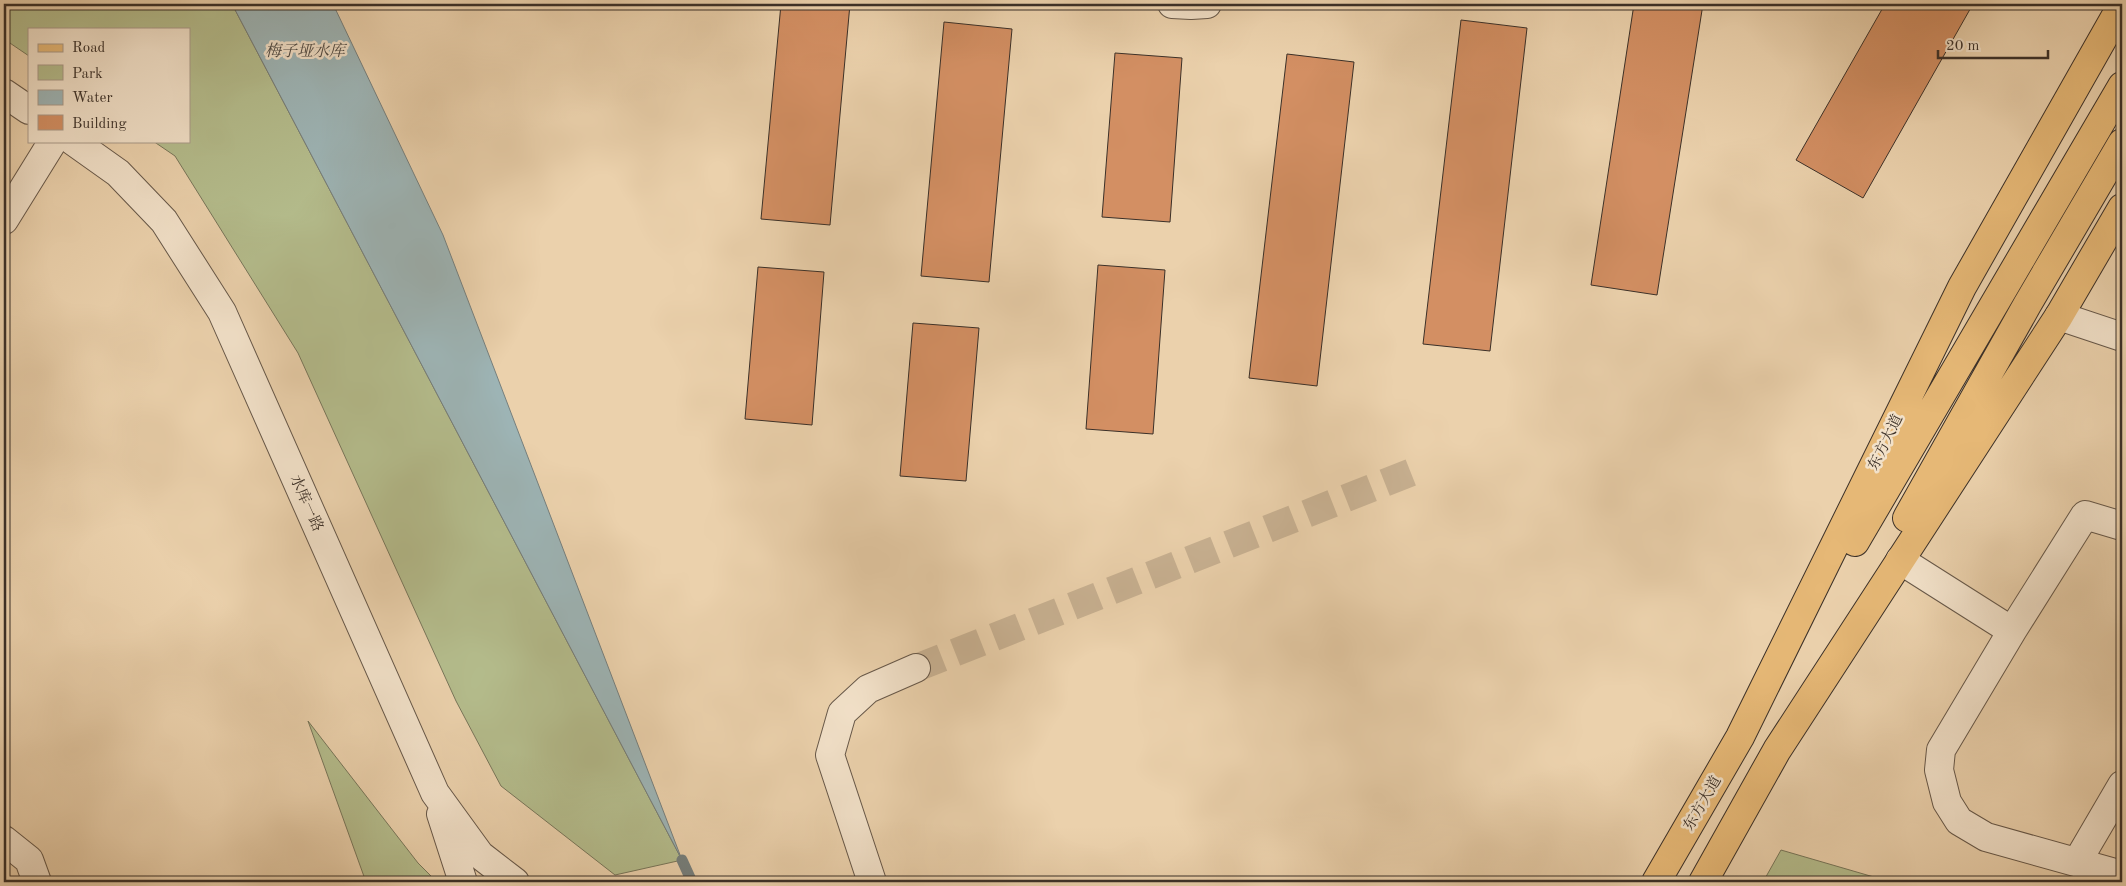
<svg xmlns="http://www.w3.org/2000/svg" width="2126" height="886" font-family="'Old Standard TT','Noto Serif SC',serif">
<rect width="100%" height="100%" fill="#ebd1ac"/>
<filter id="stains"><feTurbulence type="fractalNoise" baseFrequency=".004" numOctaves="4"/><feColorMatrix values="0 0 0 0 .2 0 0 0 0 .09 0 0 0 0 .02 0 0 0 .5 -.17"/></filter>
<radialGradient id="worn" r=".72"><stop offset=".6" stop-color="#630" stop-opacity="0"/><stop offset="1" stop-color="#630" stop-opacity=".3"/></radialGradient>
<!-- green -->
<path fill="#b4bc8c" stroke="#78765a" d="M 4,4 L 232,4 L 682,860 L 615,875 L 501,786 L 456,701 L 298,353 L 175,156 L 153,141 L 189,141 L 189,29 L 29,29 L 29,56 L 4,39 Z
M 308,721 L 418,863 L 437,882 L 366,882 Z
M 1781,850 L 1891,882 L 1763,882 Z"/>
<!-- water -->
<path fill="#9db4b5" stroke="#767f7d" d="M 232,4 L 333,4 L 443,235 L 682,860 Z"/>
<g fill="none" stroke-linecap="round" stroke-linejoin="round">
<!-- stream -->
<path stroke="#767f7d" stroke-width="11" d="M 682,860 L 692,882"/>
</g>
<!-- building -->
<path fill="#d38f63" stroke="#3b3028" d="M 781,4 L 850,4 L 830,225 L 761,219 Z
M 1634,4 L 1703,4 L 1657,295 L 1591,285 Z
M 1885,4 L 1973,4 L 1863,198 L 1796,160 Z
M 1461,20 L 1527,28 L 1490,351 L 1423,344 Z
M 944,22 L 1012,29 L 989,282 L 921,276 Z
M 1115,53 L 1182,58 L 1170,222 L 1102,217 Z
M 1287,54 L 1354,62 L 1317,386 L 1249,378 Z
M 1098,265 L 1165,270 L 1153,434 L 1086,429 Z
M 758,267 L 824,272 L 812,425 L 745,419 Z
M 913,323 L 979,328 L 966,481 L 900,476 Z"/>
<g fill="none" stroke-linecap="round" stroke-linejoin="round">
<!-- minor-tunnel -->
<path stroke="#c8b192" stroke-width="28" stroke-dasharray="28 14" stroke-linecap="butt" d="M 916,668 L 1412,472"/>
<defs>
<path id="minor" d="M 1172,4 L 1191,5 L 1207,4
M 4,93 L 29,110
M 73,141 L 118,173 L 164,221 L 222,312 L 435,793 L 480,855 L 515,882
M 4,220 L 53,141
M 2059,316 L 2122,337
M 2122,526 L 2085,515 L 2012,631 L 1941,750 L 1939,770 L 1947,802 L 1959,821 L 1986,837 L 2122,875
M 1900,560 L 2012,631
M 441,814 L 463,882
M 4,840 L 29,860 L 37,882
M 2077,862 L 2122,785
M 872,882 L 830,755 L 842,713 L 868,689 L 916,668"/>
<path id="major" d="M 1907,518 L 2027,305 L 2122,143
M 1855,542 L 2122,86
M 1656,882 L 1740,737 L 1962,287 L 2122,5
M 1703,882 L 1777,750 L 2059,316 L 2122,208"/>
</defs>
<!-- minor casing -->
<use href="#minor" stroke="#675849" stroke-width="30"/>
<!-- major casing -->
<use href="#major" stroke="#3b3028" stroke-width="30"/>
<!-- minor -->
<use href="#minor" stroke="#f2e1c9" stroke-width="28"/>
<!-- major -->
<use href="#major" stroke="#e6b876" stroke-width="28"/>
</g>
<g text-anchor="middle" stroke-width="5" stroke-linejoin="round" paint-order="stroke">
<!-- street labels -->
<g font-size="15" fill="#3b3028" stroke="#f2e1c9">
<text transform="translate(1885 442) rotate(-64)" y="5">东方大道</text>
<text transform="translate(307 503) rotate(66)" y="5">水库一路</text>
<text transform="translate(1702 803) rotate(-60)" y="5">东方大道</text>
</g>
<!-- water labels -->
<g font-size="16" font-style="italic" fill="#4f4a44" stroke="#f2e1c9">
<text x="305" y="56">梅子垭水库</text>
</g>
</g>
<!-- margin -->
<rect width="2126" height="886" fill="none" stroke="#ebd1ac" stroke-width="20"/>
<rect x="5" y="5" width="2116" height="876" fill="none" stroke="#3b3028" stroke-width="2.5"/>
<rect x="10" y="10" width="2106" height="866" fill="none" stroke="#3b3028"/>
<!-- legend -->
<rect x="28" y="28" width="162" height="115" fill="#f2e1c9" stroke="#a99a89"/>
<rect x="38" y="44" width="25" height="8" fill="#e6b876" stroke="#a99a89"/>
<text x="72" y="52" font-size="15" fill="#3b3028">Road</text>
<rect x="38" y="65" width="25" height="15" fill="#b4bc8c" stroke="#a99a89"/>
<text x="72" y="78" font-size="15" fill="#3b3028">Park</text>
<rect x="38" y="90" width="25" height="15" fill="#9db4b5" stroke="#a99a89"/>
<text x="72" y="102" font-size="15" fill="#3b3028">Water</text>
<rect x="38" y="115" width="25" height="15" fill="#d38f63" stroke="#a99a89"/>
<text x="72" y="128" font-size="15" fill="#3b3028">Building</text>
<!-- scale -->
<path d="M1938 50v8h110v-8" fill="none" stroke="#3b3028" stroke-width="2.5"/>
<text x="1946" y="50" font-size="15" fill="#3b3028" stroke="#f2e1c9" stroke-width="4" paint-order="stroke">20 m</text>
<rect width="100%" height="100%" filter="url(#stains)"/>
<rect width="100%" height="100%" fill="url(#worn)"/>
</svg>
